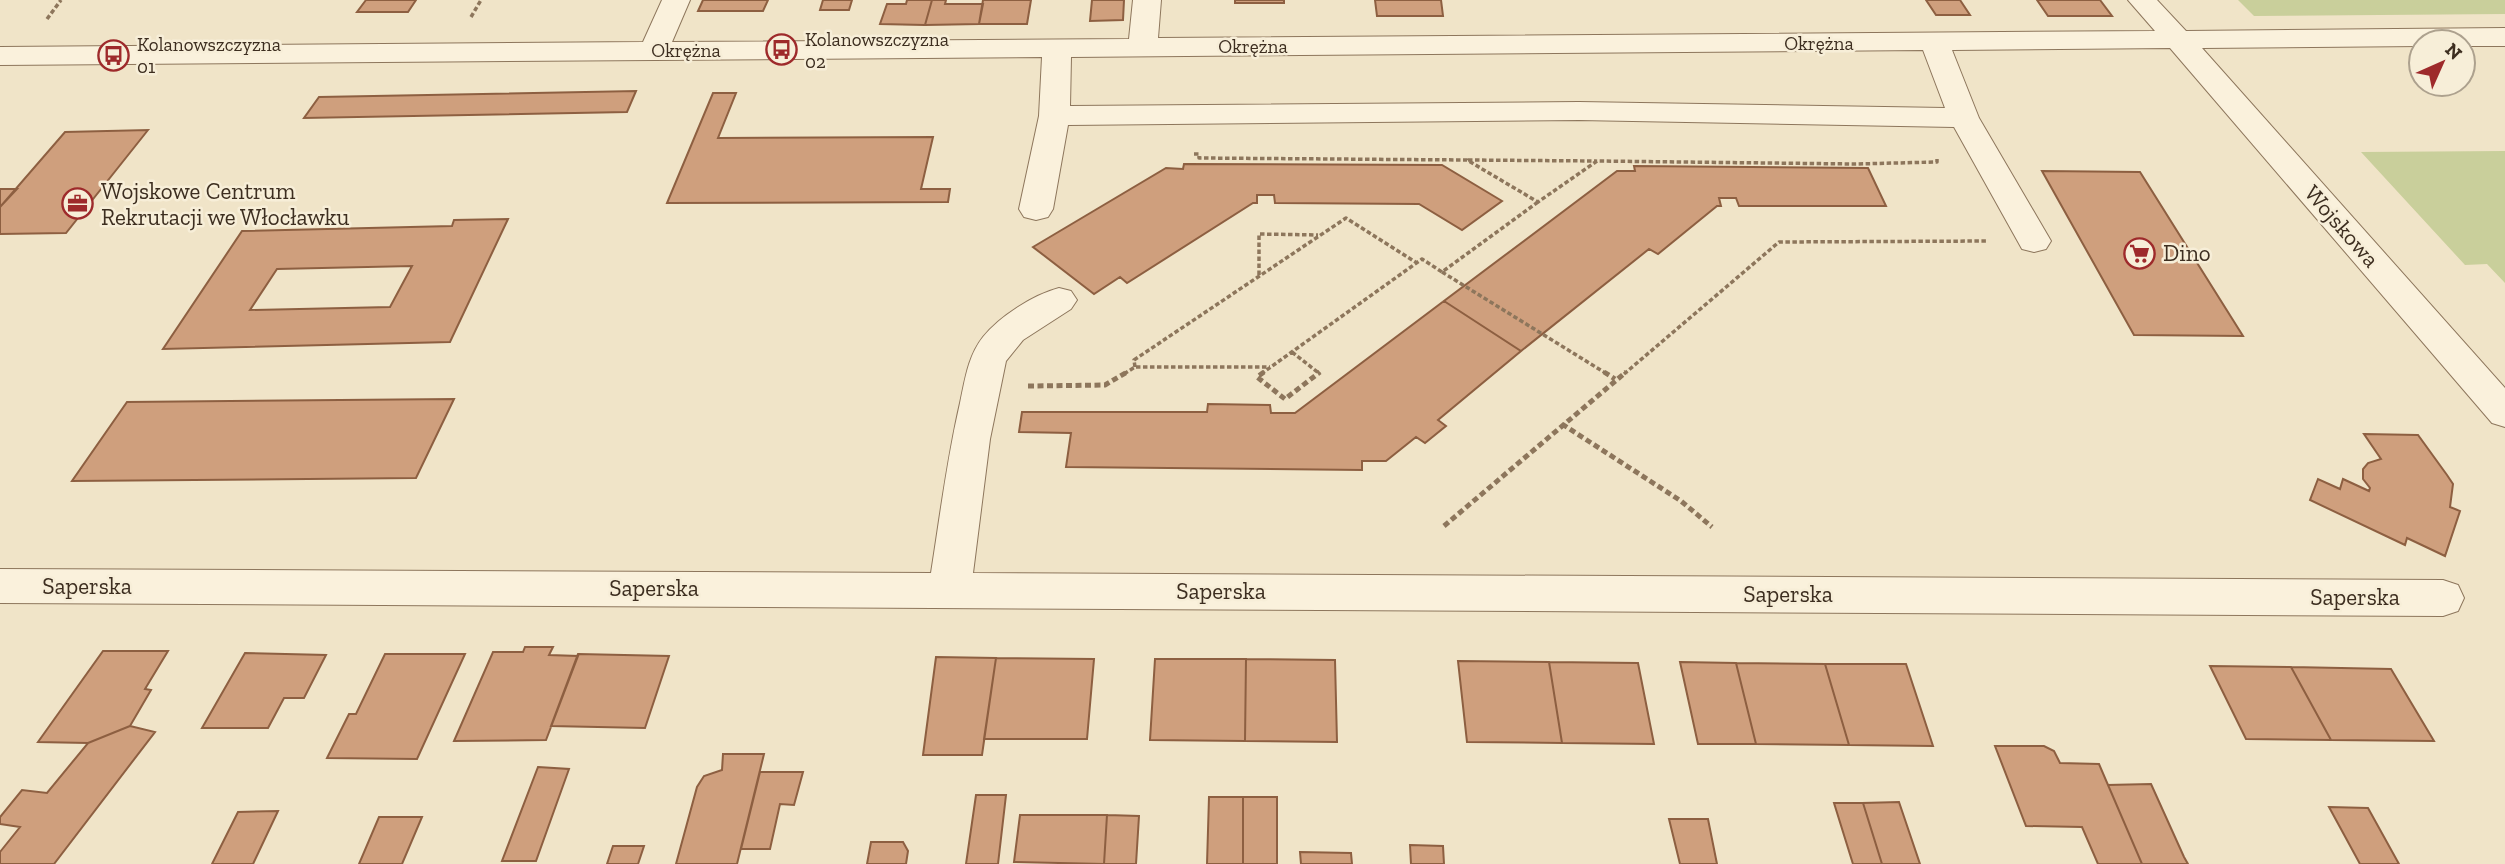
<svg xmlns="http://www.w3.org/2000/svg" width="2505" height="864" font-family="'Zilla Slab',serif">
<rect width="100%" height="100%" fill="#f0e4c8"/>
<!-- green -->
<path fill="#c9cf9b" d="M 2238,0 L 2505,0 L 2505,14 L 2254,16 Z
M 2505,151 L 2505,283 L 2487,264 L 2465,265 L 2361,152 Z"/>
<!-- building -->
<path fill="#cf9f7d" stroke="#8d5f41" stroke-width="2" fill-rule="evenodd" d="M 366,0 L 416,0 L 408,12 L 357,12 Z
M 703,0 L 768,0 L 763,11 L 698,11 Z
M 823,0 L 852,0 L 849,10 L 820,10 Z
M 907,0 L 932,0 L 925,25 L 880,24 L 887,4 L 906,4 Z
M 932,0 L 946,0 L 945,4 L 983,4 L 979,24 L 925,25 Z
M 983,0 L 1031,0 L 1027,24 L 979,24 Z
M 1092,0 L 1124,0 L 1123,20 L 1090,21 Z
M 1235,0 L 1284,0 L 1284,3 L 1235,3 Z
M 1375,0 L 1441,0 L 1443,16 L 1377,16 Z
M 1926,0 L 1960,0 L 1970,15 L 1936,15 Z
M 2037,0 L 2100,0 L 2112,16 L 2048,16 Z
M 636,91 L 627,112 L 304,118 L 319,97 Z
M 713,93 L 736,93 L 718,138 L 933,137 L 921,189 L 950,189 L 948,202 L 667,203 Z
M 148,130 L 66,233 L 0,234 L 0,207 L 65,132 Z
M 1184,164 L 1442,165 L 1502,201 L 1462,230 L 1419,204 L 1275,203 L 1274,195 L 1257,195 L 1257,203 L 1253,203 L 1127,283 L 1120,277 L 1094,294 L 1033,247 L 1166,168 L 1183,169 Z
M 1634,166 L 1868,168 L 1886,206 L 1739,206 L 1736,198 L 1719,198 L 1721,206 L 1717,206 L 1658,254 L 1649,249 L 1521,351 L 1444,301 L 1617,171 L 1635,171 Z
M 2042,171 L 2140,172 L 2243,336 L 2134,335 Z
M 0,189 L 17,189 L 0,207 Z
M 508,219 L 450,342 L 163,349 L 242,231 L 452,226 L 454,220 ZM 412,266 L 390,307 L 250,310 L 277,269 Z
M 1444,301 L 1521,351 L 1438,420 L 1446,426 L 1425,443 L 1416,437 L 1386,461 L 1362,461 L 1362,470 L 1066,467 L 1071,433 L 1019,432 L 1022,412 L 1207,412 L 1208,404 L 1270,405 L 1271,413 L 1295,413 Z
M 454,399 L 416,478 L 72,481 L 127,402 Z
M 2364,434 L 2418,435 L 2447,475 L 2453,484 L 2450,507 L 2460,511 L 2445,556 L 2407,538 L 2405,545 L 2310,500 L 2318,479 L 2340,489 L 2343,479 L 2369,491 L 2370,488 L 2363,479 L 2363,469 L 2368,463 L 2381,459 Z
M 525,647 L 553,647 L 549,655 L 578,656 L 546,740 L 454,741 L 493,652 L 523,652 Z
M 103,651 L 168,651 L 145,689 L 151,690 L 130,726 L 88,743 L 38,742 Z
M 245,653 L 326,655 L 304,698 L 284,698 L 268,728 L 202,728 Z
M 385,654 L 465,654 L 417,759 L 327,758 L 349,714 L 356,714 Z
M 578,654 L 669,656 L 645,728 L 551,726 Z
M 936,657 L 996,658 L 982,755 L 923,755 Z
M 996,658 L 1094,659 L 1087,739 L 984,739 Z
M 1155,659 L 1246,659 L 1245,741 L 1150,740 Z
M 1246,659 L 1335,660 L 1337,742 L 1245,741 Z
M 1458,661 L 1549,662 L 1562,743 L 1467,742 Z
M 1549,662 L 1638,663 L 1654,744 L 1562,743 Z
M 1680,662 L 1736,663 L 1756,744 L 1698,744 Z
M 1736,663 L 1825,664 L 1849,745 L 1756,744 Z
M 1825,664 L 1906,664 L 1933,746 L 1849,745 Z
M 2210,666 L 2291,667 L 2331,740 L 2246,739 Z
M 2291,667 L 2391,669 L 2434,741 L 2331,740 Z
M 130,726 L 155,732 L 54,864 L 0,864 L 0,852 L 20,827 L 0,824 L 0,817 L 22,790 L 47,793 L 88,743 Z
M 1995,746 L 2044,746 L 2054,751 L 2060,763 L 2099,764 L 2142,864 L 2098,864 L 2082,827 L 2026,826 Z
M 723,754 L 764,754 L 737,864 L 676,864 L 697,787 L 704,776 L 722,770 Z
M 538,767 L 569,769 L 536,861 L 502,861 Z
M 760,772 L 803,772 L 794,805 L 780,804 L 770,849 L 741,849 Z
M 2151,784 L 2184,857 L 2188,864 L 2142,864 L 2108,785 Z
M 976,795 L 1006,795 L 998,864 L 966,864 Z
M 1209,797 L 1243,797 L 1243,864 L 1207,864 Z
M 1243,797 L 1277,797 L 1277,864 L 1243,864 Z
M 1899,802 L 1920,864 L 1882,864 L 1863,803 Z
M 1834,803 L 1863,803 L 1882,864 L 1853,864 Z
M 2329,807 L 2368,808 L 2399,864 L 2360,864 Z
M 278,811 L 253,864 L 212,864 L 238,812 Z
M 1020,815 L 1107,815 L 1104,864 L 1014,862 Z
M 1107,815 L 1139,816 L 1136,864 L 1104,864 Z
M 379,817 L 422,817 L 402,864 L 359,864 Z
M 1669,819 L 1708,819 L 1717,864 L 1680,864 Z
M 871,842 L 903,842 L 908,851 L 906,864 L 867,864 Z
M 1410,845 L 1443,846 L 1444,864 L 1411,864 Z
M 613,846 L 644,846 L 638,864 L 607,864 Z
M 1300,852 L 1351,853 L 1352,864 L 1301,864 Z"/>
<g fill="none" stroke-linecap="round" stroke-linejoin="round">
<defs>
<path id="minor" d="M 662,0 L 690,0 L 672,42 L 1129,39 L 1133,0 L 1161,0 L 1158,38 L 2155,31 L 2128,0 L 2157,0 L 2186,31 L 2505,28 L 2505,46 L 2463,46 L 2463,42 L 2421,42 L 2421,46 L 2202,48 L 2505,388 L 2505,427 L 2492,423 L 2170,48 L 1952,50 L 1979,118 L 2051,241 L 2046,249 L 2034,252 L 2022,249 L 1954,127 L 1579,120 L 1068,125 L 1053,209 L 1048,217 L 1036,220 L 1024,217 L 1019,209 L 1039,116 L 1042,57 L 0,65 L 0,47 L 643,42 ZM 1923,50 L 1945,108 L 1579,102 L 1070,106 L 1071,57 Z
M 1059,288 L 1071,291 L 1077,300 L 1071,309 L 1023,340 L 1006,361 L 990,439 L 973,573 L 2443,580 L 2458,585 L 2464,598 L 2458,611 L 2443,616 L 0,603 L 0,569 L 931,573 C 940,516 947,459 960,403 C 965,380 968,356 983,337 C 1000,316 1033,295 1059,288 Z"/>
</defs>
<!-- minor casing -->
<use href="#minor" stroke="#8d765c" stroke-width="2"/>
<!-- path-far1 -->
<path stroke="#8d765c" stroke-width="3.5" stroke-dasharray="4.5 2.5" stroke-linecap="butt" d="M 471,17 L 481,0
M 47,19 L 61,0
M 1194,154 L 1199,154 L 1199,158 L 1467,160 L 1538,202 L 1597,161 L 1855,164 L 1937,162 L 1937,158
M 1468,160 L 1596,161
M 1442,272 L 1607,374
M 1259,275 L 1259,234 L 1318,235
M 1292,352 L 1320,374
M 1135,367 L 1134,360 L 1346,218 L 1417,263
M 1124,374 L 1135,367 L 1270,367
M 1261,374 L 1422,259 L 1442,272 L 1538,202
M 1624,374 L 1779,242 L 1987,241"/>
<!-- path -->
<path stroke="#8d765c" stroke-width="5" stroke-dasharray="6 3.5" stroke-linecap="butt" d="M 1264,372 L 1257,377 L 1285,399 L 1320,372
M 1604,372 L 1615,379
M 1028,386 L 1105,385 L 1127,372
M 1562,424 L 1681,501 L 1712,527
M 1444,526 L 1626,372"/>
<!-- minor -->
<use href="#minor" fill="#faf1dc" fill-rule="evenodd"/>
</g>
<!-- icons -->
<defs>
<symbol id="bus-ring" viewBox="-11 -11 22 22"><circle r="9.5" fill="#f7eed8" stroke="#9e2a2b" stroke-width="1.5"/><path d="M-5-6H5V4H4V6H2V4H-2V6H-4V4H-5ZM-3.5-4V0h7V-4ZM-3.5 1.2v1.5H-2V1.2ZM2 1.2v1.5H3.5V1.2Z" fill="#9e2a2b"/></symbol>
<symbol id="office-ring" viewBox="-11 -11 22 22"><circle r="9.5" fill="#f7eed8" stroke="#9e2a2b" stroke-width="1.5"/><path d="M-6-3h4V-5.5h4V-3h4V5H-6ZM-1-4.5V-3h2v-1.5ZM-6 0V1H6V0Z" fill="#9e2a2b"/></symbol>
<symbol id="supermarket-ring" viewBox="-11 -11 22 22"><circle r="9.5" fill="#f7eed8" stroke="#9e2a2b" stroke-width="1.5"/><path d="M-6-5.5h2.5l.6 2H6L4.5 2H-2.5L-4.4-4H-6ZM-1.5 3.2a1.3 1.3 0 1 0 .1 0ZM3 3.2a1.3 1.3 0 1 0 .1 0Z" fill="#9e2a2b"/></symbol>
</defs>
<g fill-rule="evenodd">
<use href="#bus-ring" x="764" y="32" width="35" height="35"/>
<use href="#bus-ring" x="96" y="38" width="35" height="35"/>
<use href="#office-ring" x="60" y="186" width="35" height="35"/>
<use href="#supermarket-ring" x="2122" y="236" width="35" height="35"/>
</g>
<g text-anchor="middle" stroke-width="5" stroke-linejoin="round" paint-order="stroke">
<!-- far-poi labels -->
<g font-size="19" fill="#3d2e20" stroke="#f7eed8" text-anchor="start">
<text x="805" y="46">Kolanowszczyzna<tspan x="805" dy="22">02</tspan></text>
<text x="137" y="51">Kolanowszczyzna<tspan x="137" dy="22">01</tspan></text>
</g>
<!-- far-street labels -->
<g font-size="19" fill="#3d2e20" stroke="#f7eed8">
<text x="1819" y="50">Okrężna</text>
<text x="1253" y="53">Okrężna</text>
<text x="686" y="57">Okrężna</text>
</g>
<!-- poi labels -->
<g font-size="23" fill="#3d2e20" stroke="#f7eed8" text-anchor="start">
<text x="101" y="199">Wojskowe Centrum<tspan x="101" dy="26">Rekrutacji we Włocławku</tspan></text>
<text x="2163" y="261">Dino</text>
</g>
<!-- street labels -->
<g font-size="23" fill="#3d2e20" stroke="#f7eed8">
<text transform="translate(2342 226) rotate(49)" y="8">Wojskowa</text>
<text x="87" y="594">Saperska</text>
<text x="654" y="596">Saperska</text>
<text x="1221" y="599">Saperska</text>
<text x="1788" y="602">Saperska</text>
<text x="2355" y="605">Saperska</text>
</g>
</g>
<!-- north arrow -->
<g transform="translate(2442 63) rotate(45)"><circle r="33" fill="#f7eed8" stroke="#ada18e" stroke-width="2"/>
<path d="M0-5L12 26L0 18L-12 26Z" fill="#9e2a2b"/>
<text y="-10" font-size="19" font-weight="bold" text-anchor="middle" fill="#3d2e20">N</text>
</g>
</svg>
